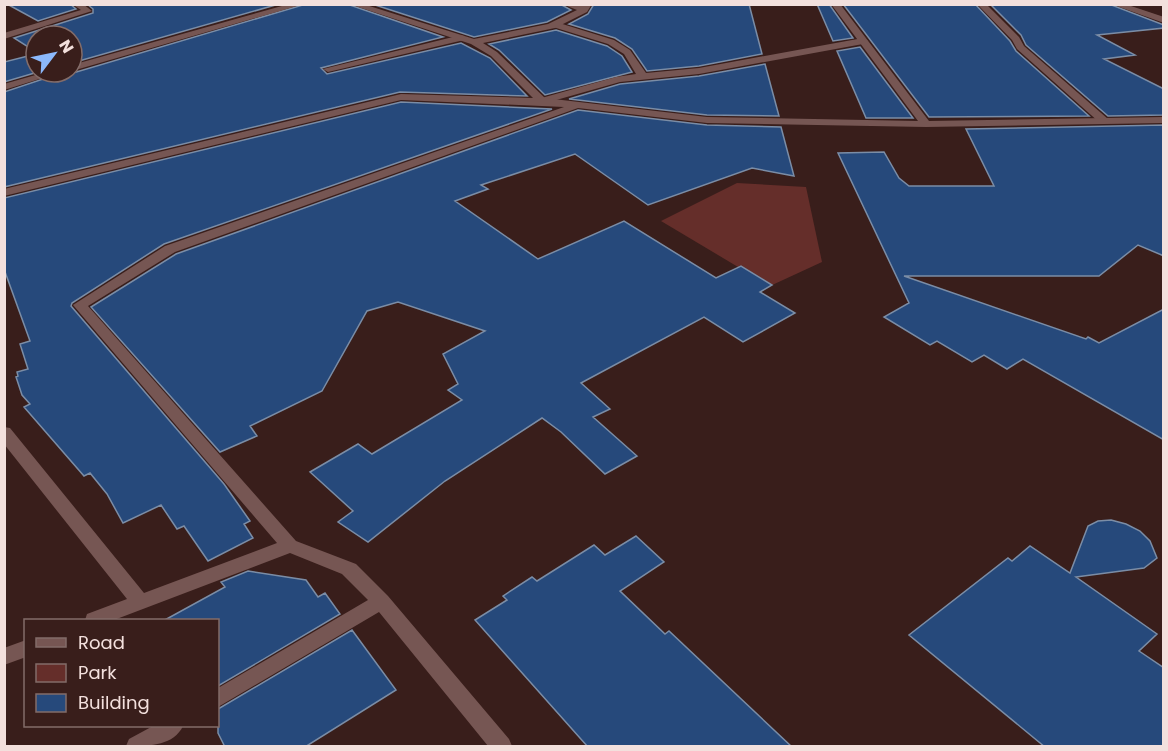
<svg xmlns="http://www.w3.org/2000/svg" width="1168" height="751" font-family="Poppins,sans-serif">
<rect width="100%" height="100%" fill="#391e1b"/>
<!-- green -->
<path fill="#652e2a" d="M 737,183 L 806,187 L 822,262 L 770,286 L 661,221 Z"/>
<!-- building -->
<path fill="#26497b" stroke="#7b8da6" stroke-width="1.5" d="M 7,4 L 70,4 L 76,9 L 38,21 Z
M 87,4 L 279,4 L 72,63 L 72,36 L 36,36 L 36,52 L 14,38 L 93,13 L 93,9 Z
M 306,4 L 347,4 L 443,37 L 321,68 L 327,74 L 461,43 L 490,58 L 527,96 L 400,92 L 4,187 L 4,92 L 64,72 L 73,73 Z
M 372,4 L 560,4 L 571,10 L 547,22 L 474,37 Z
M 594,4 L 749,4 L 762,54 L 699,66 L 647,71 L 632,49 L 615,38 L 569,24 L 588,14 Z
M 817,4 L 829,4 L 853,38 L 833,41 Z
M 843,4 L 975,4 L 1010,41 L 1016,51 L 1089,116 L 929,117 Z
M 990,4 L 1109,4 L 1164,25 L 1164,28 L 1097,35 L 1135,55 L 1104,59 L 1164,89 L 1164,115 L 1108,116 L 1026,45 L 1021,35 Z
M 556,30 L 607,46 L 622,56 L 632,72 L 545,95 L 499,50 L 489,44 Z
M 860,47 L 913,118 L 866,118 L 837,51 Z
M 36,54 L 36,72 L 38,72 L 4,82 L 4,62 Z
M 765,64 L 779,116 L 707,115 L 569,99 L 620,84 L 699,76 Z
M 401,102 L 552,109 L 164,244 L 72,303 L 71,306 L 224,484 L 250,521 L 244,524 L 253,538 L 208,561 L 184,526 L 177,529 L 161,505 L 123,523 L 107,494 L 90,473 L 84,476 L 24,407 L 30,404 L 22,395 L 16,377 L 18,376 L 17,372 L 28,369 L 20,344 L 30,341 L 4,269 L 4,198 Z
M 578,110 L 707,125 L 781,127 L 794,176 L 752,168 L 648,205 L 575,154 L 481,185 L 488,189 L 455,201 L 538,259 L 624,221 L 716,278 L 741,266 L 772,285 L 760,292 L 795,313 L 743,342 L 704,317 L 581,383 L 610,409 L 593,417 L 637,456 L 605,474 L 561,432 L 542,418 L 445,481 L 368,542 L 338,522 L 353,511 L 310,472 L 358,444 L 372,454 L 462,400 L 448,390 L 458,384 L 443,354 L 485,331 L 398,302 L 367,311 L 322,391 L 250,426 L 257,436 L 220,452 L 91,307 L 176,254 Z
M 1164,125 L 1164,256 L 1138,245 L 1099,276 L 904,276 L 1086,339 L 1088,337 L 1099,343 L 1164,309 L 1164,440 L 1023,359 L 1007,369 L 984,355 L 972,362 L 937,341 L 930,345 L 884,317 L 909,303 L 838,153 L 884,152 L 899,178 L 909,186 L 994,186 L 966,129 Z
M 1111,520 L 1126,524 L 1140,531 L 1150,541 L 1157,558 L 1144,568 L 1076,577 L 1157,634 L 1139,651 L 1164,668 L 1164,747 L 1045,747 L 909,635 L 1008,558 L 1012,561 L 1030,546 L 1070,573 L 1088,526 L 1098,521 Z
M 636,536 L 664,562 L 620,591 L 665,634 L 669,631 L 792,747 L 588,747 L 475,620 L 507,600 L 503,596 L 532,577 L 537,581 L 594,545 L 605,555 Z
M 248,571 L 306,580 L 318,597 L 325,593 L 340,614 L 218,686 L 218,621 L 163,621 L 225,587 L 221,582 Z
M 352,630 L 396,690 L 305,747 L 225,747 L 218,733 L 218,709 Z"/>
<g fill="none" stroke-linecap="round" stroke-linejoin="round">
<!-- service -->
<path fill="#765653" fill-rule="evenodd" d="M 977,4 L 986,4 L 1019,37 L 1024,46 L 1108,119 L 1108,123 L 1100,123 L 1017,49 L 1012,40 Z
M 1111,4 L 1125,4 L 1164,17 L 1164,23 Z
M 556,22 L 614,40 L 630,50 L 646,73 L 699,68 L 863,38 L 868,41 L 863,44 L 699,74 L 620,82 L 542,104 L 538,103 L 538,99 L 616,77 L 636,74 L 624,54 L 608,44 L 553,27 L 553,23 Z
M 461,35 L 464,36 L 464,40 L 328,72 L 323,69 Z"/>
<!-- minor -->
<path fill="#765653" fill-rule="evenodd" d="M 72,4 L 83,4 L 92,11 L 4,39 L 4,33 L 81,10 Z
M 349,4 L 363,4 L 474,39 L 548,24 L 577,10 L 562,4 L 592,4 L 587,12 L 555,28 L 483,43 L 497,52 L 545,98 L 707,117 L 918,121 L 831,4 L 840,4 L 929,121 L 1164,117 L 1164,123 L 926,127 L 707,123 L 578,108 L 175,252 L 88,306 L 296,541 L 356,564 L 388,596 L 509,739 L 512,746 L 488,746 L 379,612 L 218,707 L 218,688 L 368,600 L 342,574 L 290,553 L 114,620 L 85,620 L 87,614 L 127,599 L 4,444 L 4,427 L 10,428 L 144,593 L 277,543 L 73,305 L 165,246 L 564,107 L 401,100 L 4,196 L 4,189 L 401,94 L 533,98 L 491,56 L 471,44 Z
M 26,640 L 26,657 L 4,665 L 4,648 Z
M 153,726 L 183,726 C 173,747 146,746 126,746 L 129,739 Z"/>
<!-- tertiary -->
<path fill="#765653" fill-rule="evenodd" d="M 289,4 L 304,4 L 72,71 L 72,65 Z
M 46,72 L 62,72 L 4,90 L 4,84 Z"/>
</g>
<!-- border -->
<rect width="1168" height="751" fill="none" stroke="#f3e0dd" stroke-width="12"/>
<!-- legend -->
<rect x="24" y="619" width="195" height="108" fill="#391e1b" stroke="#836c69" stroke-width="1.5"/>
<rect x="36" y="638" width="30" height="9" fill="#765653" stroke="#836c69" stroke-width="1.5"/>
<text x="78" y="649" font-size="18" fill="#f3e0dd">Road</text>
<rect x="36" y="664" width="30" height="18" fill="#652e2a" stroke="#836c69" stroke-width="1.5"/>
<text x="78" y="679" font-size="18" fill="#f3e0dd">Park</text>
<rect x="36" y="694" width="30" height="18" fill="#26497b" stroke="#836c69" stroke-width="1.5"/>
<text x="78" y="709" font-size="18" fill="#f3e0dd">Building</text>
<!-- north arrow -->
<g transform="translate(54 54) rotate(58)"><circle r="28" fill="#391e1b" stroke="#836c69" stroke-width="1.5"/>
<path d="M0-4.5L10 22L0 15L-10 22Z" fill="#8cb9fc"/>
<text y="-9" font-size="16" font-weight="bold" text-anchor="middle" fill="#f3e0dd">N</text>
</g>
</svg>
